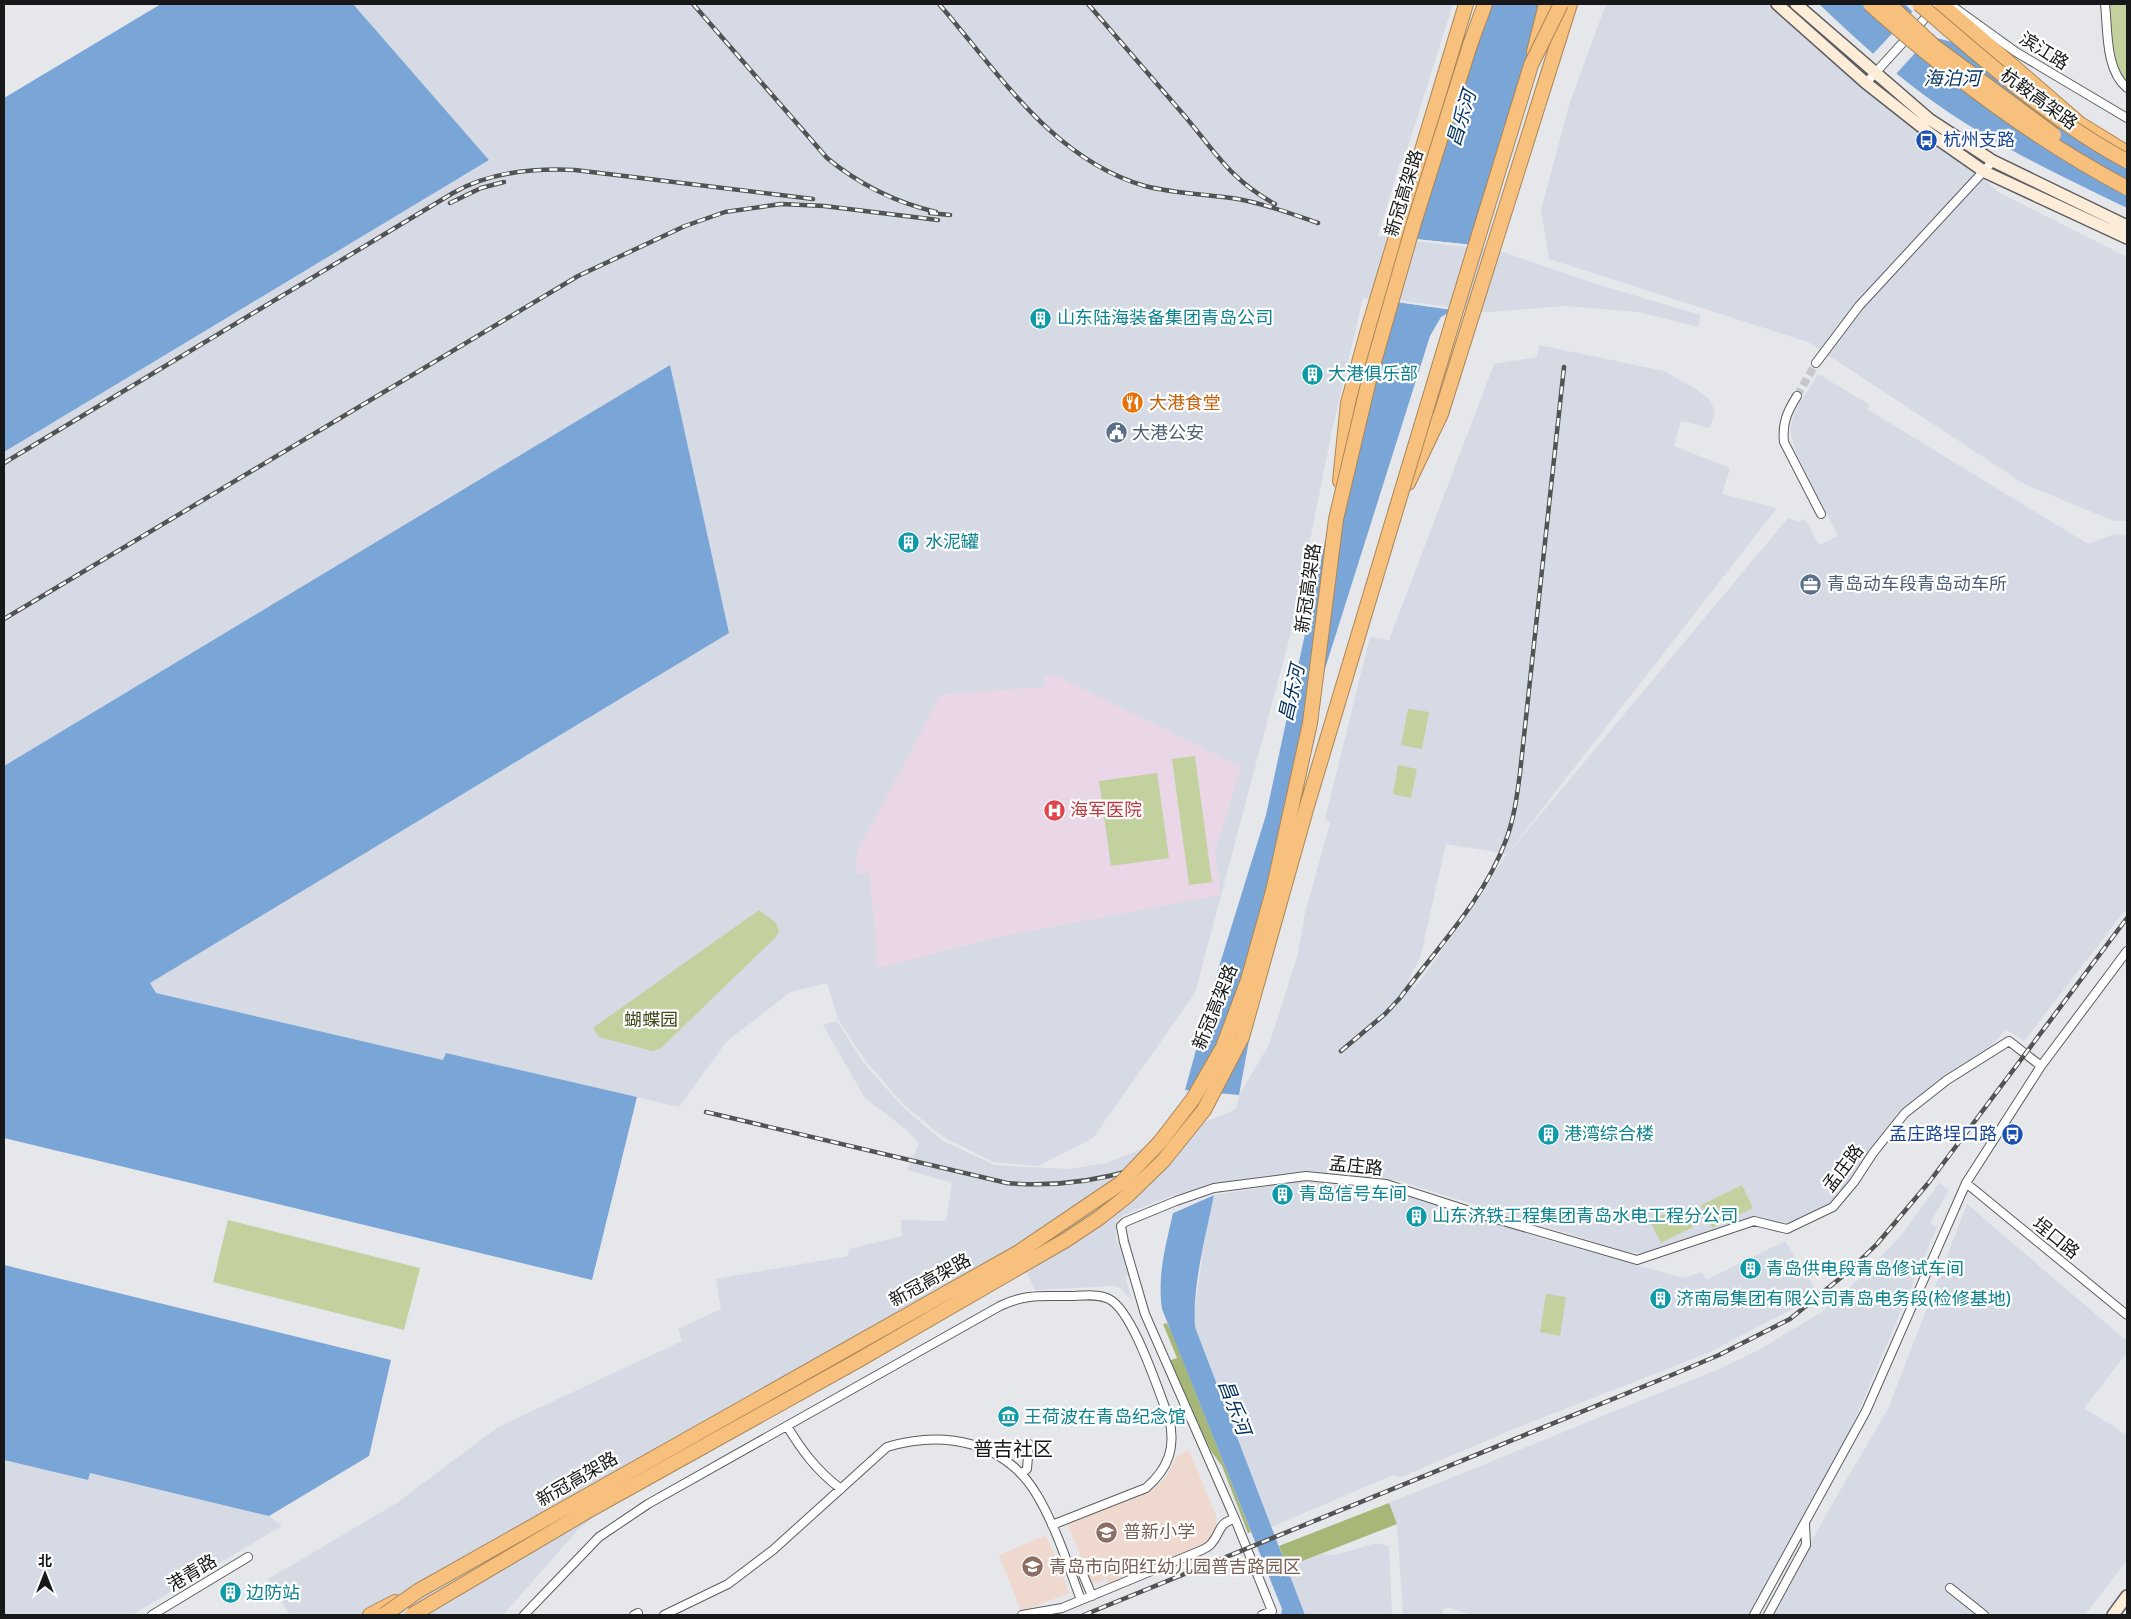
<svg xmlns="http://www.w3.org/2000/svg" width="2131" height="1619" font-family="Cabin,'Noto Sans SC',sans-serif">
<rect width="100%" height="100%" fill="#e6e7ea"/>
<!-- built -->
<path fill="#d6dae4" d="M 353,4 L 1453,4 L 1403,162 L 1400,162 L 1378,236 L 1473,245 L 1506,253 L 1599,285 L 1701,315 L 1698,327 L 1639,312 L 1565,306 L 1488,312 L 1453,310 L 1363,298 L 1333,426 L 1294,621 L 1195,993 L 1093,1138 L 1038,1166 L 993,1162 L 942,1136 L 903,1104 L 865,1060 L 838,1019 L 827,983 L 791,992 L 727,1041 L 679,1107 L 447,1053 L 443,1060 L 155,993 L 150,983 L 729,633 L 670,365 L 4,766 L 4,452 L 489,160 Z
M 1606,4 L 1770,4 L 2000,193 L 2127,257 L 2127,521 L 2114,521 L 2026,485 L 1808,342 L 1549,259 L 1541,210 L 1569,105 Z
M 1539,345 L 1664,371 L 1694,388 L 1710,400 L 1715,412 L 1710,428 L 1681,421 L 1674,446 L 1730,468 L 1722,494 L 1777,508 L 1507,854 L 1446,844 L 1420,958 L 1407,982 L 1414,989 L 1481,896 L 1500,863 L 1788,518 L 1798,522 L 1805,519 L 1819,545 L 1838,536 L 1796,453 L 1790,430 L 1794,413 L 1818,374 L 1870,405 L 1867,409 L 2088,544 L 2114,534 L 2127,536 L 2127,908 L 2024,1041 L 2006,1029 L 1985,1053 L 1935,1083 L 1906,1106 L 1835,1200 L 1793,1223 L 1769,1222 L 1750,1217 L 1642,1253 L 1628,1252 L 1399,1181 L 1354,1176 L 1306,1172 L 1259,1177 L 1215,1184 L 1168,1197 L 1123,1215 L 1117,1220 L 1116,1238 L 1130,1275 L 1125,1277 L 1133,1302 L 1121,1288 L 1112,1286 L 1035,1290 L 1020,1258 L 877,1334 L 644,1472 L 576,1532 L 503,1615 L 290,1615 L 268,1579 L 395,1504 L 498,1427 L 682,1341 L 678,1329 L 721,1309 L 716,1279 L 848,1256 L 849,1249 L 902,1236 L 901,1220 L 946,1221 L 952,1183 L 907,1170 L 919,1144 L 908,1131 L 865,1098 L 823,1025 L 837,1021 L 863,1062 L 901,1105 L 927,1128 L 945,1142 L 995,1165 L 1068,1169 L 1108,1163 L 1236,1109 L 1239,1095 L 1269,1045 L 1298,954 L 1305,913 L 1330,823 L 1325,819 L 1370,637 L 1389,640 L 1494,364 L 1537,357 Z
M 1301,1181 L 1392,1191 L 1543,1239 L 1683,1278 L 1702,1272 L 1706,1280 L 1785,1241 L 1814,1287 L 1796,1307 L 1708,1353 L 1519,1427 L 1401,1477 L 1393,1475 L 1271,1527 L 1195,1327 L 1194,1314 L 1204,1245 L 1214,1195 Z
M 1939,1183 L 1949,1190 L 1930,1223 L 1937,1227 L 1846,1440 L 1748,1615 L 1474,1615 L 1445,1607 L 1442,1615 L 1403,1615 L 1397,1524 L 1389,1503 L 1721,1368 L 1757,1351 L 1820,1313 L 1857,1281 L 1900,1237 Z
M 1967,1204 L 2127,1341 L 2127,1353 L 2084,1408 L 2127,1435 L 2127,1560 L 2085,1615 L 1771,1615 L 1831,1506 L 1888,1409 Z
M 4,1460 L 87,1480 L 89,1473 L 269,1516 L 282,1526 L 132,1615 L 4,1615 Z
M 1376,1543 L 1389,1546 L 1392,1615 L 1305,1615 L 1287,1567 L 1322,1554 L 1335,1555 Z"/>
<!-- education -->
<path fill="#efd8cd" d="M 1189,1450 L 1216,1515 L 1217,1528 L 1213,1539 L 1208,1544 L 1109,1585 L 1106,1579 L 1092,1584 L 1067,1523 L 1152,1490 L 1165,1479 L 1177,1456 Z
M 1046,1535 L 1070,1593 L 1021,1611 L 999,1555 Z"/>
<!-- medical -->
<path fill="#e9d7e8" d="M 1055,675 L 1241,767 L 1215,852 L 1221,895 L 999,937 L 883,967 L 876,966 L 876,940 L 869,872 L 856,874 L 857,852 L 941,694 L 1045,687 L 1044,676 Z"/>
<!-- green -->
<path fill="#c3d19f" d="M 2106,4 L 2127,4 L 2127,88 L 2110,55 Z
M 1408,709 L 1429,712 L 1422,749 L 1401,745 Z
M 1195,756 L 1212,882 L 1189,885 L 1172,759 Z
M 1398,765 L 1417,769 L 1411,798 L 1393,794 Z
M 1157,773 L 1169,858 L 1111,866 L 1099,781 Z
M 759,910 L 776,923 L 779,931 L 776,937 L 661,1048 L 653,1051 L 645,1049 L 599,1037 L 593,1028 Z
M 1742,1185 L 1753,1208 L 1712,1228 L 1701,1205 Z
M 1682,1205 L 1693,1227 L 1661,1243 L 1650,1221 Z
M 228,1220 L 420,1268 L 404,1330 L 213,1282 Z
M 1546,1294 L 1566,1297 L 1560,1336 L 1540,1332 Z"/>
<!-- forest -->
<path fill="#a6b777" d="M 1167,1323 L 1172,1333 L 1251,1532 L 1248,1533 L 1222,1466 L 1211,1451 L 1169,1361 L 1177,1358 L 1163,1324 Z
M 1389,1503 L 1397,1524 L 1287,1567 L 1279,1546 Z"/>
<!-- water -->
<path fill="#7aa5d7" d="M 161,4 L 353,4 L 489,160 L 4,452 L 4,98 Z
M 1485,4 L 1547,4 L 1473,245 L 1415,239 Z
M 1819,4 L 1905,4 L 1937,38 L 1955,43 L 2127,157 L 2127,208 C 2065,178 1997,146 1941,107 C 1897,77 1857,40 1819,4 Z
M 1397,302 L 1453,310 L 1441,317 L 1430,336 L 1324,672 L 1278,883 L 1239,1095 L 1185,1090 L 1218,970 L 1266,815 L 1336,490 Z
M 670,365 L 729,633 L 150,983 L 156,993 L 443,1060 L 446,1053 L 637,1097 L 592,1280 L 4,1138 L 4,766 Z
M 1214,1195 C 1206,1236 1192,1285 1195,1327 L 1305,1615 L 1281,1615 L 1282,1609 L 1162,1309 C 1157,1275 1166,1245 1173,1213 Z
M 4,1265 L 391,1360 L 369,1456 L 269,1516 L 90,1473 L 88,1480 L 4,1460 Z"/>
<!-- pier -->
<path fill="#e6e7ea" d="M 1914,10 L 1934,32 L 1896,74 L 1872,55 Z
M 1415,239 L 1473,245 L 1473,248 L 1414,241 Z
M 1398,300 L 1454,308 L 1453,310 L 1397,302 Z
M 1215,1193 L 1214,1195 L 1173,1213 L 1174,1210 Z"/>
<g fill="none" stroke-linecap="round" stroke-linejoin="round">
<!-- street-tunnel -->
<path stroke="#c7c8cb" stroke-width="8" stroke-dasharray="8 4" stroke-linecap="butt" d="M 1797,396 L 1816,363"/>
<defs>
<path id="street" d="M 2105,4 C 2108,30 2105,70 2127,88
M 1955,8 L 2016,52 L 2127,118
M 1866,83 L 1938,4
M 1816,363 L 1859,306 L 1993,161
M 1797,396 C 1787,412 1782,423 1784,442 L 1821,514
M 1966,1183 L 2127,1315
M 787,1426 C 802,1451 817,1471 841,1489
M 1021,1474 L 1027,1469 L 1029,1444
M 1082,1572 L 1092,1596
M 1950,1588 L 1984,1615
M 152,1615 L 248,1557
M 524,1615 L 599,1537 L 648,1504 L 1000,1306 C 1025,1294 1041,1296 1067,1296 C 1080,1296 1098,1293 1109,1299 C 1133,1311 1158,1390 1169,1418 C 1176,1447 1169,1468 1146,1488 L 1052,1525
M 634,1615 L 638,1613
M 664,1615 L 728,1584 L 773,1550 L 887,1447 C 944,1430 1005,1441 1037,1495 C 1056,1527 1068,1565 1081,1600
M 1022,1615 L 1062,1608 L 1190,1555 C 1197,1552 1207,1549 1211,1544 C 1222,1532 1217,1523 1235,1519
M 1262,1615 L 1272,1611 L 1235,1519 L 1145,1314 L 1124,1242 L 1121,1226 L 1125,1222 L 1176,1201 L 1214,1188 L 1306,1176 L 1386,1184 L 1479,1214 L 1637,1260 L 1754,1221 L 1787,1229 L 1833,1207 L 1854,1182 L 1873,1153 L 1905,1113 L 1947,1080 L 2009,1041 L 2041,1066
M 1754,1615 L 1866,1411 L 1966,1183 L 2041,1066 L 2127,951
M 1768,1615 L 1806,1545 L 1805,1525"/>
<path id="secondary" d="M 1777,4 L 1866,83 L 1932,135 L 1985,172 L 2127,238
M 1796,4 L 1929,119 L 1993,161 L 2127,226
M 2113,1615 L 2127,1596"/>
<path id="highway" d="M 1941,4 L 2080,124 L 2127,153
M 1470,45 L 1485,4
M 1534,52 L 1546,4
M 1340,481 L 1348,403 L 1367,333 L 1466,4
M 1408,483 L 1441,414 L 1570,4
M 370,1615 L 395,1602"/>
</defs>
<!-- street casing -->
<use href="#street" stroke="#5c5d60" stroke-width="10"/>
<!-- secondary casing -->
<use href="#secondary" stroke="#5c5d60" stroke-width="14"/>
<!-- highway casing -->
<use href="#highway" stroke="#a9865a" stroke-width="16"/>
<!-- street -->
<use href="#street" stroke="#fff" stroke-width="8"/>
<!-- secondary -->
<use href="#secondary" stroke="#fdecd8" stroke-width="11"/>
<!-- highway -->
<use href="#highway" stroke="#f7c17d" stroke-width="14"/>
<defs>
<path id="rail" d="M 693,4 L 827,158 C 860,185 894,202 936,212
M 939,4 C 998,72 1053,160 1145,186 C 1176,194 1207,194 1238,199 C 1266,204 1292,214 1318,223
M 1088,4 C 1119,40 1151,77 1183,114 C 1214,150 1230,180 1275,204
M 450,203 L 481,188 L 504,182
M 930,213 L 950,215
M 4,463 L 453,193 C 489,172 534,168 575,170 L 813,199
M 4,619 L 578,276 L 685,226 L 725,212 L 781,204 L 824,206 L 938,220
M 1341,1051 L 1385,1014 L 1400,998 C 1437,948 1484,900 1506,840 C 1514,819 1517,796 1520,773 L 1564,367
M 706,1112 L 1007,1183 C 1053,1187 1093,1182 1136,1169
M 1084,1615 L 1679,1372 L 1719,1355 L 1790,1319 L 1849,1271 L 1877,1244 L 1930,1181 L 2127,918"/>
</defs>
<!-- rail casing -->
<use href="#rail" stroke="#525355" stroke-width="4.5"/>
<!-- rail -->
<use href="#rail" stroke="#fff" stroke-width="2.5" stroke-dasharray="8" stroke-linecap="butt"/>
<defs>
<path id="highway-bridge" d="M 1870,4 C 1949,75 2033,138 2127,188
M 1889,4 L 1934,46 L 2054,135
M 1919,4 C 1985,60 2050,120 2127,161
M 384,1615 L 418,1591 L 1019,1252 L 1121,1183 L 1160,1142 L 1193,1099 L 1223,1047 L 1248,980 L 1273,891 L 1310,723 L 1336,519 L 1370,376 L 1413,226 L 1470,45
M 412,1615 L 586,1512 L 857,1361 L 1066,1240 L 1099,1218 L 1127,1196 L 1163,1161 L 1204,1110 L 1242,1037 L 1307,806 L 1469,267 L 1531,65 L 1561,4"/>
</defs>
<!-- highway-bridge casing -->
<use href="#highway-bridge" stroke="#a9865a" stroke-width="16" stroke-linecap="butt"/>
<!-- highway-bridge -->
<use href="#highway-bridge" stroke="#f7c17d" stroke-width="14"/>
</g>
<!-- icons -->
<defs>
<symbol id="bus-disc" viewBox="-11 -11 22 22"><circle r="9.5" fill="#1a4fb4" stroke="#fff"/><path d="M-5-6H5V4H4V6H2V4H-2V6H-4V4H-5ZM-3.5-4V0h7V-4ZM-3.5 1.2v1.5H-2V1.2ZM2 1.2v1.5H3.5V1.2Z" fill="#fff"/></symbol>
<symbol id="building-disc" viewBox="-11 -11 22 22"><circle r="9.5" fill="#0f9aa8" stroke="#fff"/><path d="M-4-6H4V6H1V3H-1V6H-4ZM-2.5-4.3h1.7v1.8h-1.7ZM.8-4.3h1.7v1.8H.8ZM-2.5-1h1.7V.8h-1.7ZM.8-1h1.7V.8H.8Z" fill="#fff"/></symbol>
<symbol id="restaurant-disc" viewBox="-11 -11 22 22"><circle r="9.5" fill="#e8710a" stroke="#fff"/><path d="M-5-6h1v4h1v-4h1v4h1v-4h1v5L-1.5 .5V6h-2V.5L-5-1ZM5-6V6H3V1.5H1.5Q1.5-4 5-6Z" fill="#fff"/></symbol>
<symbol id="civic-disc" viewBox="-11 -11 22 22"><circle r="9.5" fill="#5c6f8a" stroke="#fff"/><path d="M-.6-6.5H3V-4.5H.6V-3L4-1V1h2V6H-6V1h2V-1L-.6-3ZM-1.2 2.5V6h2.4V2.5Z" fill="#fff"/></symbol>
<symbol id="office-disc" viewBox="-11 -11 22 22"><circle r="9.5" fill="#5c6f8a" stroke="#fff"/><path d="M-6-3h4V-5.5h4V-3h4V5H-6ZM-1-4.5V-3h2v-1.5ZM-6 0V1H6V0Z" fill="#fff"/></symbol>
<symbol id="hospital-disc" viewBox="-11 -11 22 22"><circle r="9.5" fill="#e0444e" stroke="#fff"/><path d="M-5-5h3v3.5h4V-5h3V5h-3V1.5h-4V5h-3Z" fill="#fff"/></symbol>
<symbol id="museum-disc" viewBox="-11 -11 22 22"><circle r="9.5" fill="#0f9aa8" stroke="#fff"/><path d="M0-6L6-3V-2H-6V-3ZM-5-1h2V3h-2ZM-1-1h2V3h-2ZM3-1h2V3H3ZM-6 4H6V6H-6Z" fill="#fff"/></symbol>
<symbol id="school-disc" viewBox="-11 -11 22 22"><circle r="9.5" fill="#8d6e63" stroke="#fff"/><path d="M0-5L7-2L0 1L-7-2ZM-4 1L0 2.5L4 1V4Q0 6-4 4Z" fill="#fff"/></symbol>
</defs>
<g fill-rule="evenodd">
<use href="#bus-disc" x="1914" y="128" width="25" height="25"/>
<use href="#building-disc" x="1028" y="306" width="25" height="25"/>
<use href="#building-disc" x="1300" y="362" width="25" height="25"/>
<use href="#restaurant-disc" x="1120" y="390" width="25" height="25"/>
<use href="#civic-disc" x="1104" y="420" width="25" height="25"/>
<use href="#building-disc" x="896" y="530" width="25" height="25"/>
<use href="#office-disc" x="1798" y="572" width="25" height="25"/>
<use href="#hospital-disc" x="1042" y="798" width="25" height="25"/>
<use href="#building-disc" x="1536" y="1122" width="25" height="25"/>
<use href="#bus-disc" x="2000" y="1122" width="25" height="25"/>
<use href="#building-disc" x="1270" y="1182" width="25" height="25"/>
<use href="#building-disc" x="1404" y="1204" width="25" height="25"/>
<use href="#building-disc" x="1738" y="1256" width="25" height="25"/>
<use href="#building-disc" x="1648" y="1286" width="25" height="25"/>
<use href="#museum-disc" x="996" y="1404" width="25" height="25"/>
<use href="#school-disc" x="1094" y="1520" width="25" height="25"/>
<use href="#school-disc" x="1020" y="1554" width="25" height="25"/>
<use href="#building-disc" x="218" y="1580" width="25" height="25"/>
</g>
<g text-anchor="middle" stroke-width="4.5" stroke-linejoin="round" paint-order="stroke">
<!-- street labels -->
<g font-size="18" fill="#171819" stroke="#fff">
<text transform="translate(2044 51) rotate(32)" y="6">滨江路</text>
<text transform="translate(2039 99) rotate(36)" y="6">杭鞍高架路</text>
<text transform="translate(1404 193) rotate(-73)" y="6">新冠高架路</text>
<text transform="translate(1308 588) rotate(-82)" y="6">新冠高架路</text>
<text transform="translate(1215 1007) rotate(-68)" y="6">新冠高架路</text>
<text transform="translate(1356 1166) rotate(6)" y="6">孟庄路</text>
<text transform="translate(1843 1168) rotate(-53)" y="6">孟庄路</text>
<text transform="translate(2056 1238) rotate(39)" y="6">埕口路</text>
<text transform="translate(930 1280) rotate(-29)" y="6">新冠高架路</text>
<text transform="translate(577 1479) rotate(-30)" y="6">新冠高架路</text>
<text transform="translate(192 1573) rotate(-31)" y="6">港青路</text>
</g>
<!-- transit labels -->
<g font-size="18" fill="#164399" stroke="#fff" text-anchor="start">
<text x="1943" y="146">杭州支路</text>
<text x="1997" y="1140" text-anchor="end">孟庄路埕口路</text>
</g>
<!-- culture labels -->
<g font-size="18" fill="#0d838f" stroke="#fff" text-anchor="start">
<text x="1057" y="324">山东陆海装备集团青岛公司</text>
<text x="1328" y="380">大港俱乐部</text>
<text x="925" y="548">水泥罐</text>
<text x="1564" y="1140">港湾综合楼</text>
<text x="1299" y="1200">青岛信号车间</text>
<text x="1432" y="1222">山东济铁工程集团青岛水电工程分公司</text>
<text x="1766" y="1275">青岛供电段青岛修试车间</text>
<text x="1676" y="1305">济南局集团有限公司青岛电务段(检修基地)</text>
<text x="1024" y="1423">王荷波在青岛纪念馆</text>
<text x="246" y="1599">边防站</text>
</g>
<!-- food labels -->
<g font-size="18" fill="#c56008" stroke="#fff" text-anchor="start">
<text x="1149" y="409">大港食堂</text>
</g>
<!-- service labels -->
<g font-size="18" fill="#4e5e75" stroke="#fff" text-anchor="start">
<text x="1132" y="439">大港公安</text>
<text x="1827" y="590">青岛动车段青岛动车所</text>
</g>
<!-- health labels -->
<g font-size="18" fill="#be3a42" stroke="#fff" text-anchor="start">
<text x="1070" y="816">海军医院</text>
</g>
<!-- park labels -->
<g font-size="18" fill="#3e4819" stroke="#fff">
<text x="651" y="1026">蝴蝶园</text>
</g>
<!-- education labels -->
<g font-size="18" fill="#785e54" stroke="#fff" text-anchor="start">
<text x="1123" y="1538">普新小学</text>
<text x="1049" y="1573">青岛市向阳红幼儿园普吉路园区</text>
</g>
<!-- water labels -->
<g font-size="19" font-style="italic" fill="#02315f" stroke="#fff">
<text x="1952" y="85">海泊河</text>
<text transform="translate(1461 118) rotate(-73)" y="7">昌乐河</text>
<text transform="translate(1291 693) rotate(-77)" y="7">昌乐河</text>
<text transform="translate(1235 1407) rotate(69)" y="7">昌乐河</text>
</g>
<!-- quarter labels -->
<g font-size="20" fill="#171819" stroke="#fff">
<text x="1013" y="1456">普吉社区</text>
</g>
</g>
<!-- border -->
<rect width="2131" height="1619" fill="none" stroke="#171819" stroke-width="10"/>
<!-- north arrow -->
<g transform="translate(45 1574)" stroke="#ffffff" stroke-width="4" paint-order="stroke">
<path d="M0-4L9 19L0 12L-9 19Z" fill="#171819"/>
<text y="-8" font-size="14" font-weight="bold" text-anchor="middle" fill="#171819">北</text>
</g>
</svg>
